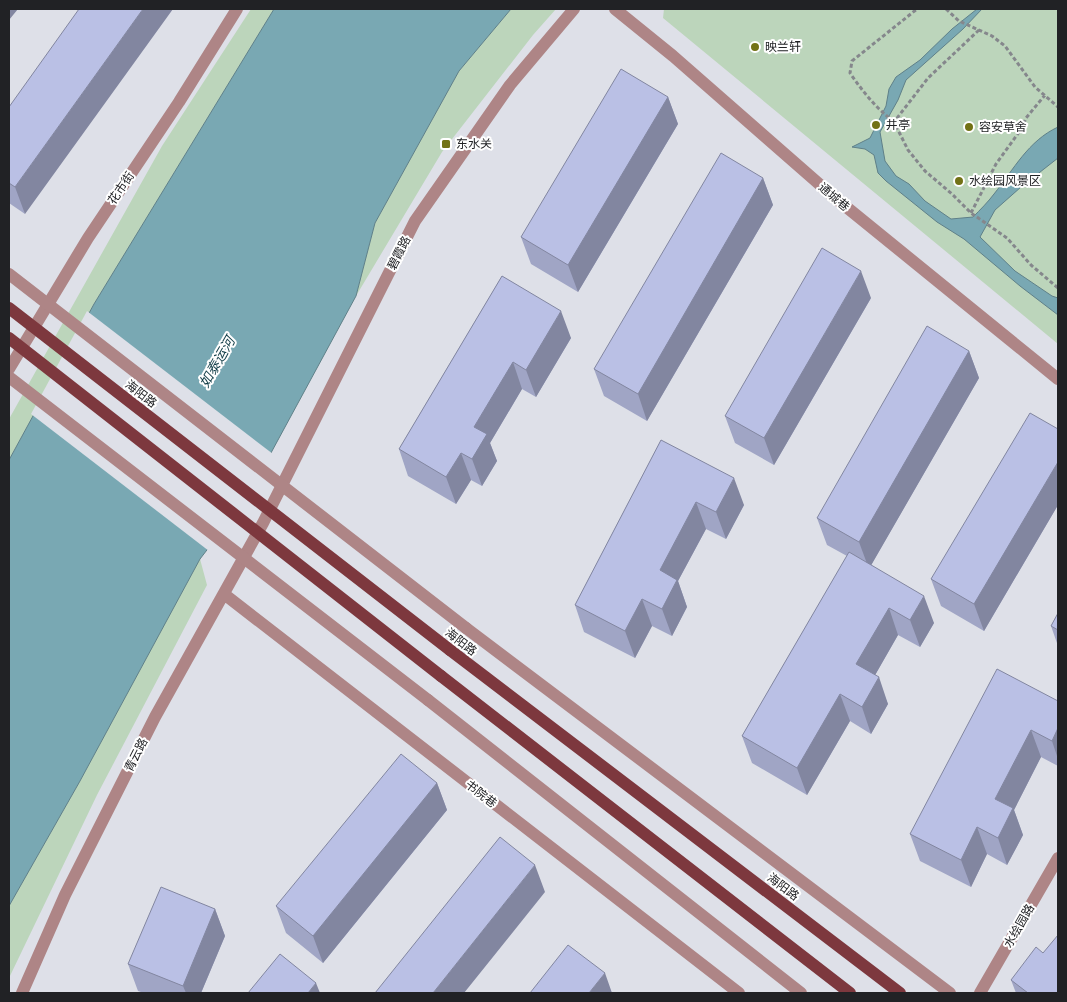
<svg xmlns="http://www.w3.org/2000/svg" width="1067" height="1002" font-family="Rubik,'Noto Sans SC',sans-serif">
<rect width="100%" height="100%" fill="#dee0e8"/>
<!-- green -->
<path fill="#bcd5bb" d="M 251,9 L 274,9 L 94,304 L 9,460 L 9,419 L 162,146 Z
M 511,9 L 556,9 L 533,35 L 442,152 L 356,296 L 375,223 L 459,71 Z
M 664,9 L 1058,9 L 1058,344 L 663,18 Z
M 200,559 L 207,585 L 97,795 L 9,978 L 9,906 L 80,781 Z"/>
<!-- water -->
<path fill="#79a8b3" stroke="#5f8088" d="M 274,9 L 511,9 L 459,71 L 375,223 L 356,296 L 246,499 L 200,559 L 80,781 L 9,906 L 9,460 L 94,304 Z
M 977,9 L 982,9 L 963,29 L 906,80 L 898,100 L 880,132 L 885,161 L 896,176 L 909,184 L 925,201 L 951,219 L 973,217 C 980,210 988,202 994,194 C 1014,169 1028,141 1058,127 L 1058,158 L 1021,187 L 995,210 L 980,237 L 1015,271 L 1052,296 L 1058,298 L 1058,315 L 1020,286 L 964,239 L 937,222 L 886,181 L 878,173 L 874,155 L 865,149 L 852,147 L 870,138 L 886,106 L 889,89 L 896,77 L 920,60 L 952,29 Z"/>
<!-- pier -->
<path fill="#dee0e8" d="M 87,311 L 273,454 L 248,500 L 209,551 L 31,414 Z"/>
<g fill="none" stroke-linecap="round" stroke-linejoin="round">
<!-- path -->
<path stroke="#85878c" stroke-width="3" stroke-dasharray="4 2.5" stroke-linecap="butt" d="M 946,9 L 959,21 L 992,36 L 1005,46 L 1035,87 L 1058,107
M 979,30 L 928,78 L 894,122 L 908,150 L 925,171 L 952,194 L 971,213 L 1007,238 L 1031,265 L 1058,288
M 894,122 C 876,108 863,92 850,73 L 852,61 L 917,9
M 971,213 L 996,164 L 1022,128 L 1026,118 L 1045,95"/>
<!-- minor -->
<path stroke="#ae8586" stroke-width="12" d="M 615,9 L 673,56 L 834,197 L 1058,379
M 9,369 L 88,238 L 179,102 L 237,9
M 224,594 L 739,993
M 466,628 L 950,993
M 428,700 L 801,993
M 22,993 L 65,895 L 155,717 L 263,523 L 415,221 L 510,85 L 574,9
M 980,993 L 1058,858"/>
<!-- major -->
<path stroke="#7d383e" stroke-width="12" d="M 450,650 L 900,993
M 441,676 L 850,993"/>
<!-- minor-bridge -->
<path stroke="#ae8586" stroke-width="12" d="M 9,274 L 466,628
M 9,377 L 428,700"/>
<!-- major-bridge -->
<path stroke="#7d383e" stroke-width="12" d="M 9,308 L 450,650
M 9,338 L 441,676"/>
</g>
<!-- wall -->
<path fill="#a0a5c5" d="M 668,97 L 678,124 L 578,292 L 531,264 L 521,237 Z
M 9,107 L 25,214 L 9,203 Z
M 763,178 L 773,205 L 647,421 L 604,396 L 594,369 Z
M 502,276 L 571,338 L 536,397 L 522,389 L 490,443 L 497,461 L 482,486 L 471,480 L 456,504 L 408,476 L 399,449 Z
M 871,298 L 774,465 L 735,443 L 725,416 Z
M 969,351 L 979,378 L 871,565 L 934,623 L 920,647 L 898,635 L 875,675 L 888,704 L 871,734 L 850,721 L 807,795 L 752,763 L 742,736 L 847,556 L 827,545 L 817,518 Z
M 1058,429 L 1058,505 L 984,631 L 941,606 L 931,579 Z
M 661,440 L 744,505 L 726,539 L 706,529 L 678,581 L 687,607 L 672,636 L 652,626 L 635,658 L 584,632 L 575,605 Z
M 1058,613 L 1058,646 L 1051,626 Z
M 1058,701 L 1058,766 L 1041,757 L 1014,810 L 1023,835 L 1007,865 L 987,854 L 971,887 L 920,861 L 910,834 Z
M 437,783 L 447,810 L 323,963 L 286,933 L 276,906 Z
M 215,909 L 225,936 L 201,993 L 144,993 L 138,991 L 128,964 Z
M 1011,980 L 1058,993 L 1016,993 Z"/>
<!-- shaded-wall -->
<path fill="#8286a0" d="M 9,9 L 18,9 L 9,20 Z
M 143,9 L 173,9 L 25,214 L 15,187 Z
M 668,97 L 678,124 L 578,292 L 568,265 Z
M 763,178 L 773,205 L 647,421 L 638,394 Z
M 861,271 L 871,298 L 774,465 L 764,438 Z
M 561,311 L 571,338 L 536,397 L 526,370 Z
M 969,351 L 979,378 L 869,569 L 859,542 Z
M 513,362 L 522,389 L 490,443 L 497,461 L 482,486 L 472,459 L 474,427 Z
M 461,453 L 471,480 L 456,504 L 446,477 Z
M 1058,462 L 1058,505 L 984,631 L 974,604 Z
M 734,478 L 744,505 L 726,539 L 716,512 Z
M 696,502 L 706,529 L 678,581 L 687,607 L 672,636 L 662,609 L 660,570 Z
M 924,596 L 934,623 L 920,647 L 910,620 Z
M 642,599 L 652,626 L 635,658 L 625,631 Z
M 889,608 L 898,635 L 866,691 L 856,664 Z
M 879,677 L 888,704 L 871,734 L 862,707 Z
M 840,694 L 850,721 L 807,795 L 797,768 Z
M 1058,728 L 1058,759 L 1052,741 Z
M 1031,730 L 1041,757 L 1014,810 L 1023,835 L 1007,865 L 998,838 L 995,799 Z
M 437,783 L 447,810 L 323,963 L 313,936 Z
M 977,827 L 987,854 L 971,887 L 961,860 Z
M 535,865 L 545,892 L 464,993 L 433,993 Z
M 215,909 L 225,936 L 201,993 L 186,993 L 183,986 Z
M 605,973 L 612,993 L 589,993 Z
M 316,983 L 320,993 L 308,993 Z"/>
<!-- building -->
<path fill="#bac0e5" stroke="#8286a0" d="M 79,9 L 143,9 L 15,187 L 9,183 L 9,107 Z
M 621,69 L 668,97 L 568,265 L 521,237 Z
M 721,153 L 763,178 L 638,394 L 594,369 Z
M 822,248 L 861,271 L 764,438 L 725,416 Z
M 502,276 L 561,311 L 526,370 L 513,362 L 474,427 L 487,434 L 472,459 L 461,453 L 446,477 L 399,449 Z
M 927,326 L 969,351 L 859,542 L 817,518 Z
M 1030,413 L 1058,429 L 1058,462 L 974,604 L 931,579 Z
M 661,440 L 734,478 L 716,512 L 696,502 L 660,570 L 677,580 L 662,609 L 642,599 L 625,631 L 575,605 Z
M 849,552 L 924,596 L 910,620 L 889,608 L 856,664 L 879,677 L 862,707 L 840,694 L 797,768 L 742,736 Z
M 1058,613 L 1058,630 L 1051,626 Z
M 997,669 L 1058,701 L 1058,728 L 1052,741 L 1031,730 L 995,799 L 1013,808 L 998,838 L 977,827 L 961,860 L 910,834 Z
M 401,754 L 437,783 L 313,936 L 276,906 Z
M 500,837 L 535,865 L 433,993 L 375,993 Z
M 161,887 L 215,909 L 183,986 L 128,964 Z
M 1058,935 L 1058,993 L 1028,993 L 1011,980 L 1036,947 L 1043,953 Z
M 568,945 L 605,973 L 589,993 L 530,993 Z
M 280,954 L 316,983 L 308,993 L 248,993 Z"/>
<!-- markers -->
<g fill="#727216" stroke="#fff" stroke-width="2">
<circle cx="755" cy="47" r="5"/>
<circle cx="876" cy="125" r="5"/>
<circle cx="969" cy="127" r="5"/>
<rect x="441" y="139" width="10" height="10" rx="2.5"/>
<circle cx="959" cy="181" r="5"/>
</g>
<g text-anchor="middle" stroke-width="4" stroke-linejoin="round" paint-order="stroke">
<!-- poi labels -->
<g font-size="12" fill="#212225" stroke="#fff" text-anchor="start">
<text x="765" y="51">映兰轩</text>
<text x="886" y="129">井亭</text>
<text x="979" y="131">容安草舍</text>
<text x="456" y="148">东水关</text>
<text x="969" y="185">水绘园风景区</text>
</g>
<!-- street labels -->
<g font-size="12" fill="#212225" stroke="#fff">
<text transform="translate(121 188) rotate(-56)" y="4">花市街</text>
<text transform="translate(834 197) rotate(40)" y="4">通城巷</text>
<text transform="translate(399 253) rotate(-63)" y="4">碧霞路</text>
<text transform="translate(141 394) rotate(38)" y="4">海阳路</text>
<text transform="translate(461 642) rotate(38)" y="4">海阳路</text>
<text transform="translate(136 755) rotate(-63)" y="4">青云路</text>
<text transform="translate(481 794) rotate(38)" y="4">书院巷</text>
<text transform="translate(783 887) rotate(37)" y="4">海阳路</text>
<text transform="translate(1019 926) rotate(-60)" y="4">水绘园路</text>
</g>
<!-- water labels -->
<g font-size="14" font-style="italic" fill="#143f49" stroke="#fff">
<text transform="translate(217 362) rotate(-60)" y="5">如泰运河</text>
</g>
</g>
<!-- border -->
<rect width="1067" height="1002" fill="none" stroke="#212225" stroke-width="20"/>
</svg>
